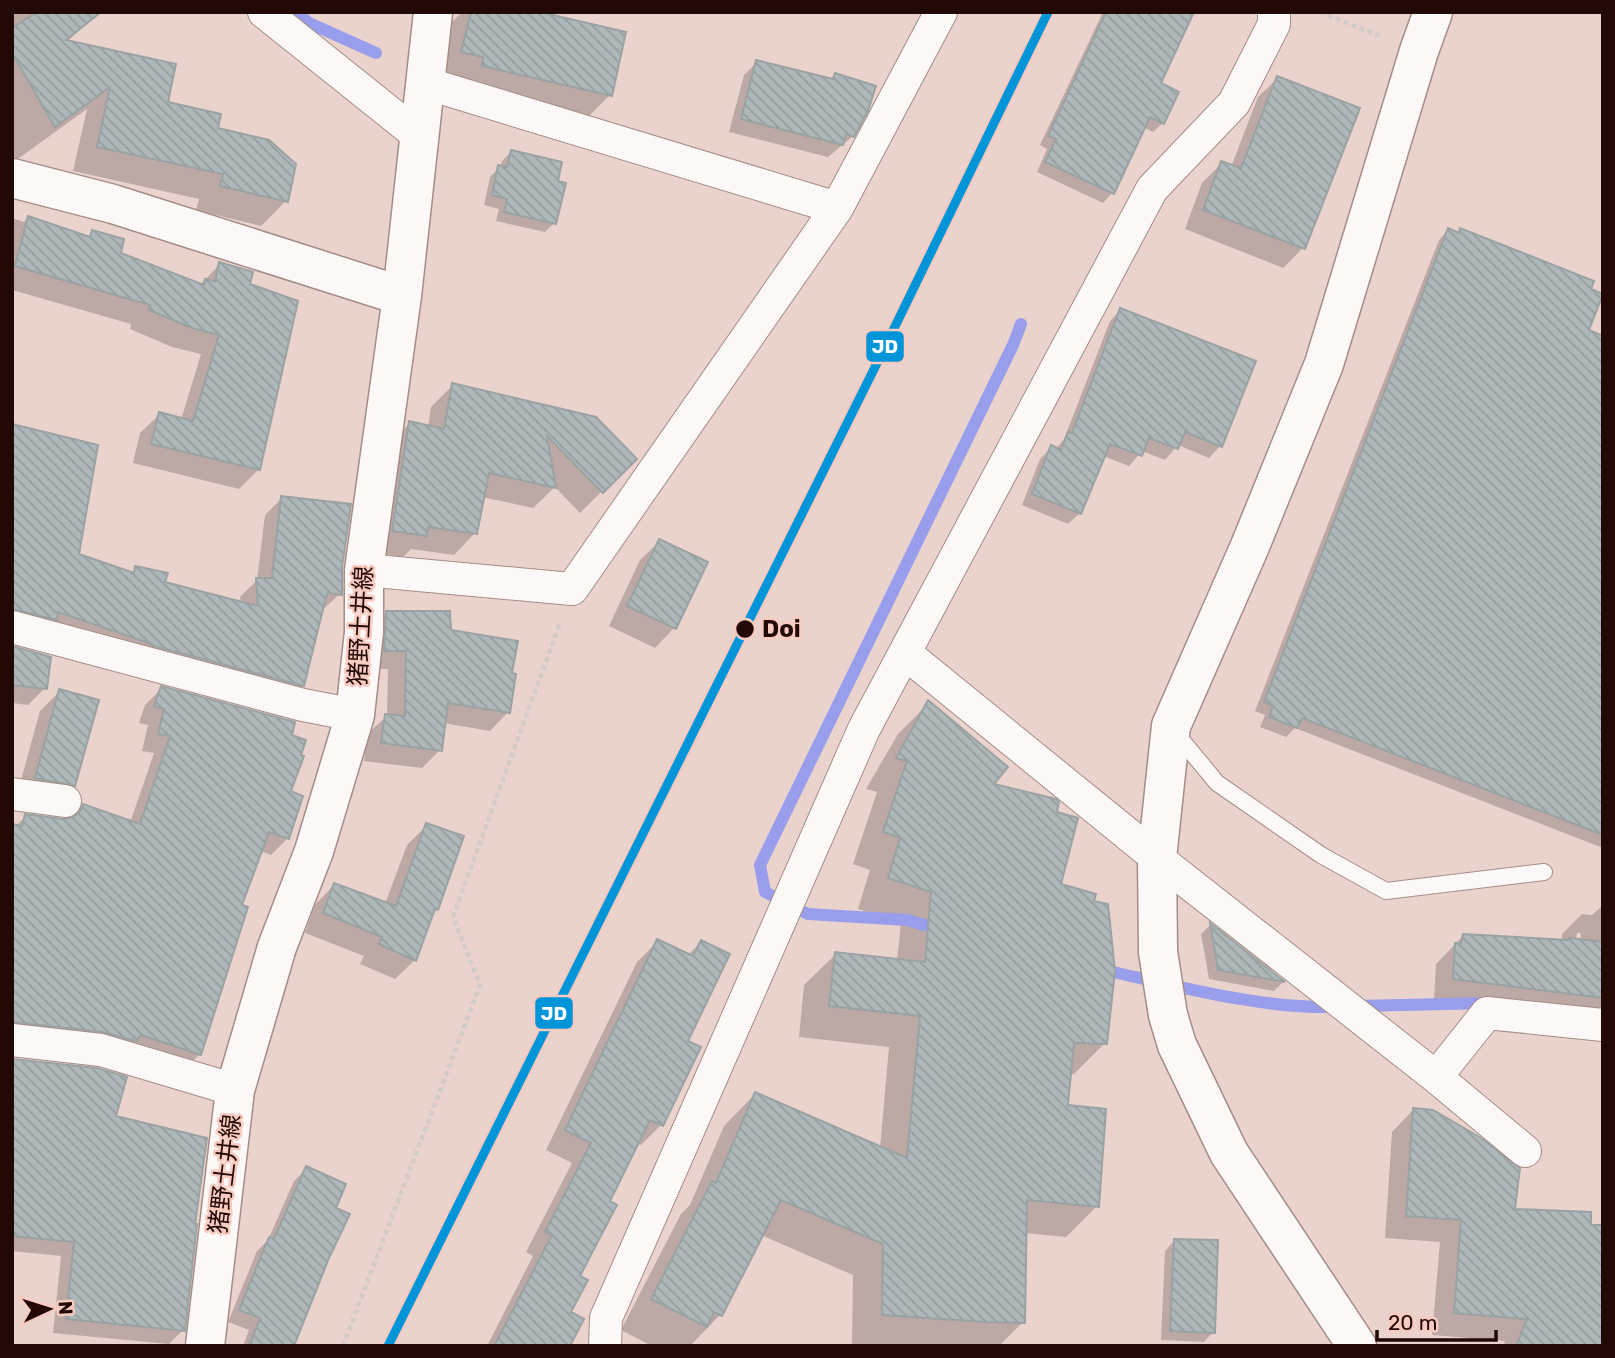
<svg xmlns="http://www.w3.org/2000/svg" width="1615" height="1358" font-family="Rubik,'Noto Sans JP',sans-serif">
<defs>
<pattern id="building-back-hatch" width="6" height="6" patternUnits="userSpaceOnUse" patternTransform="scale(1.75)"><rect width="6" height="6" fill="#aeb8ba"/><path d="M-1 5l2 2M0 0l6 6M5-1l2 2" fill="none" stroke="#959d9e"/></pattern>
</defs>
<rect width="100%" height="100%" fill="#ebd3cd"/>
<!-- shadow -->
<path fill="#0003" fill-rule="evenodd" d="M 12,12 L 92,12 L 94,16 L 67,42 L 166,104 L 216,129 L 286,201 L 261,226 L 196,210 L 199,199 L 73,171 L 87,109 L 12,163 Z
M 462,12 L 532,12 L 610,95 L 573,132 L 445,103 L 437,37 Z
M 1103,12 L 1192,12 L 1159,84 L 1163,123 L 1153,132 L 1143,127 L 1112,193 L 1103,203 L 1037,172 L 1047,149 L 1040,145 Z
M 757,62 L 830,80 L 835,74 L 853,136 L 828,157 L 729,132 L 744,75 Z
M 1278,78 L 1303,248 L 1283,268 L 1185,229 L 1202,183 L 1222,163 L 1231,167 L 1258,97 Z
M 511,152 L 556,182 L 554,223 L 545,232 L 496,221 L 499,209 L 484,205 L 490,177 L 500,167 L 502,161 Z
M 12,218 L 24,222 L 28,218 L 87,238 L 93,232 L 119,254 L 200,285 L 220,264 L 248,285 L 259,469 L 239,489 L 133,463 L 140,433 L 160,414 L 181,420 L 201,354 L 172,347 L 130,329 L 131,324 L 12,290 Z
M 1448,230 L 1457,234 L 1461,230 L 1589,290 L 1586,331 L 1603,338 L 1603,848 L 1295,728 L 1286,737 L 1260,727 L 1265,715 L 1255,711 L 1439,240 Z
M 1121,310 L 1220,446 L 1209,458 L 1178,445 L 1165,460 L 1142,451 L 1129,466 L 1103,456 L 1080,513 L 1068,524 L 1022,505 L 1040,459 L 1052,447 L 1056,449 L 1064,439 L 1110,321 Z
M 453,385 L 634,459 L 580,513 L 555,487 L 533,508 L 482,497 L 475,533 L 454,555 L 411,549 L 403,557 L 371,552 L 388,445 L 410,423 L 428,427 L 431,407 Z
M 12,425 L 77,555 L 130,574 L 136,568 L 163,584 L 241,603 L 240,597 L 257,580 L 265,515 L 282,498 L 341,567 L 340,594 L 321,611 L 303,685 L 286,702 L 12,629 Z
M 660,541 L 674,628 L 655,648 L 609,626 L 640,560 Z
M 387,613 L 449,632 L 510,675 L 508,712 L 490,731 L 443,723 L 440,750 L 422,768 L 364,761 L 367,734 L 387,716 L 388,669 L 366,668 L 368,631 Z
M 12,648 L 45,688 L 28,705 L 12,703 Z
M 162,688 L 290,736 L 288,838 L 271,855 L 260,851 L 240,906 L 200,1054 L 183,1071 L 12,1040 L 12,826 L 15,827 L 26,816 L 70,820 L 83,806 L 130,823 L 154,753 L 142,751 L 148,725 L 139,723 L 145,705 Z
M 60,691 L 73,785 L 54,805 L 16,798 L 40,711 Z
M 929,703 L 991,785 L 1055,813 L 1059,886 L 1091,902 L 1105,1043 L 1074,1074 L 1069,1074 L 1066,1106 L 1097,1206 L 1066,1237 L 1025,1233 L 1023,1322 L 999,1346 L 852,1346 L 853,1275 L 761,1235 L 720,1315 L 690,1346 L 652,1346 L 621,1330 L 681,1214 L 690,1205 L 724,1126 L 755,1094 L 880,1148 L 889,1047 L 799,1037 L 804,985 L 836,954 L 897,961 L 901,923 L 858,909 L 870,870 L 853,864 L 877,792 L 866,789 L 898,734 Z
M 427,825 L 436,909 L 431,914 L 415,960 L 395,979 L 360,964 L 364,956 L 305,933 L 315,905 L 334,885 L 385,904 L 407,845 Z
M 1603,905 L 1603,1020 L 1434,999 L 1436,964 L 1463,936 L 1562,940 L 1562,934 L 1582,914 L 1592,915 ZM 1577,933 L 1581,933 L 1579,948 L 1575,948 Z
M 1210,925 L 1283,982 L 1274,991 L 1209,979 L 1201,934 Z
M 657,942 L 687,956 L 701,942 L 686,1041 L 661,1125 L 641,1145 L 637,1143 L 608,1202 L 578,1277 L 568,1313 L 568,1346 L 487,1346 L 533,1256 L 526,1252 L 572,1163 L 546,1150 L 637,962 Z
M 12,1060 L 114,1117 L 193,1226 L 183,1330 L 169,1344 L 53,1333 L 61,1256 L 12,1251 Z
M 1414,1109 L 1513,1210 L 1589,1227 L 1603,1346 L 1504,1346 L 1505,1341 L 1432,1335 L 1440,1242 L 1385,1238 L 1392,1132 Z
M 307,1168 L 334,1209 L 327,1258 L 292,1346 L 243,1346 L 249,1330 L 228,1322 L 257,1251 L 268,1240 L 294,1181 Z
M 1174,1241 L 1213,1332 L 1204,1342 L 1161,1340 L 1165,1251 Z"/>
<g fill="none" stroke-linecap="round" stroke-linejoin="round">
<!-- stream -->
<path stroke="#999eec" stroke-width="12" d="M 296,12 L 309,23 L 376,53
M 942,930 L 907,920 L 808,914 L 765,892 L 760,865 L 1013,345 L 1021,324
M 1099,969 C 1175,985 1258,1009 1336,1007
M 1357,1006 L 1490,1003"/>
</g>
<!-- building -->
<path fill="url(#building-back-hatch)" stroke="#9ba2a3" stroke-width="2" d="M 37,12 L 101,12 L 66,40 L 176,64 L 168,102 L 221,114 L 218,128 L 269,140 L 296,164 L 288,202 L 220,186 L 223,174 L 97,147 L 110,87 L 55,127 L 12,53 L 12,28 Z
M 471,12 L 540,12 L 626,32 L 612,96 L 482,66 L 483,57 L 461,52 Z
M 1106,12 L 1194,12 L 1161,83 L 1179,92 L 1164,124 L 1150,117 L 1114,194 L 1045,162 L 1056,139 L 1048,136 Z
M 756,60 L 833,79 L 835,73 L 876,86 L 868,111 L 854,137 L 846,134 L 843,145 L 741,119 Z
M 1277,76 L 1360,108 L 1305,249 L 1203,210 L 1221,161 L 1241,168 Z
M 511,150 L 562,162 L 558,181 L 566,183 L 556,224 L 504,212 L 507,199 L 492,195 L 498,165 L 507,167 Z
M 28,216 L 90,237 L 92,230 L 124,239 L 121,253 L 204,285 L 205,279 L 215,281 L 219,262 L 253,272 L 250,284 L 298,301 L 260,470 L 151,444 L 159,412 L 193,421 L 219,335 L 192,328 L 149,310 L 150,305 L 15,266 Z
M 1448,228 L 1459,233 L 1460,228 L 1594,281 L 1591,289 L 1603,294 L 1589,330 L 1603,336 L 1603,835 L 1302,718 L 1297,728 L 1269,717 L 1273,706 L 1264,702 Z
M 1120,308 L 1256,361 L 1222,447 L 1185,432 L 1178,449 L 1149,438 L 1142,456 L 1110,444 L 1081,514 L 1032,494 L 1051,445 L 1061,450 L 1068,432 L 1072,433 Z
M 452,383 L 596,417 L 637,459 L 603,493 L 547,436 L 556,488 L 489,473 L 477,534 L 428,527 L 427,536 L 392,531 L 409,421 L 444,429 Z
M 12,424 L 98,445 L 79,554 L 134,573 L 135,566 L 168,573 L 165,582 L 258,606 L 256,578 L 272,578 L 281,496 L 351,504 L 342,567 L 342,595 L 327,593 L 304,686 L 151,645 L 152,644 L 58,612 L 57,620 L 12,609 Z
M 659,539 L 708,562 L 676,629 L 627,606 Z
M 386,611 L 450,611 L 451,630 L 518,641 L 512,673 L 516,674 L 510,713 L 448,703 L 442,751 L 381,743 L 385,714 L 405,716 L 406,651 L 384,651 Z
M 12,646 L 51,657 L 47,689 L 12,685 Z
M 161,686 L 295,722 L 292,735 L 306,740 L 301,755 L 304,756 L 291,791 L 303,796 L 289,839 L 269,832 L 242,905 L 248,907 L 201,1055 L 141,1035 L 136,1041 L 103,1032 L 12,1022 L 12,824 L 22,826 L 25,814 L 63,819 L 71,818 L 79,813 L 83,804 L 140,824 L 170,736 L 158,734 L 164,709 L 154,706 Z
M 59,689 L 99,700 L 75,786 L 35,778 Z
M 928,700 L 1008,767 L 994,784 L 1056,799 L 1059,802 L 1057,812 L 1078,818 L 1061,884 L 1096,894 L 1094,901 L 1108,904 L 1115,971 L 1107,1044 L 1074,1043 L 1068,1105 L 1106,1109 L 1099,1207 L 1027,1200 L 1025,1323 L 986,1322 L 882,1315 L 883,1244 L 781,1200 L 722,1316 L 714,1312 L 707,1327 L 651,1299 L 712,1181 L 716,1183 L 755,1092 L 907,1158 L 920,1016 L 829,1006 L 835,952 L 925,962 L 931,892 L 888,878 L 900,838 L 883,832 L 907,761 L 896,758 Z
M 426,823 L 464,836 L 438,910 L 435,909 L 416,961 L 379,944 L 382,937 L 323,913 L 334,883 L 396,906 Z
M 1210,923 L 1285,982 L 1218,970 Z
M 1463,934 L 1568,940 L 1569,938 L 1603,942 L 1603,998 L 1453,979 L 1455,943 L 1461,943 Z
M 657,939 L 693,956 L 701,940 L 730,954 L 688,1041 L 701,1047 L 663,1126 L 650,1120 L 610,1201 L 617,1205 L 580,1276 L 588,1280 L 571,1312 L 584,1319 L 570,1346 L 494,1346 L 552,1235 L 545,1232 L 591,1143 L 565,1130 Z
M 12,1059 L 97,1068 L 127,1077 L 116,1116 L 207,1138 L 195,1224 L 197,1224 L 185,1331 L 66,1319 L 74,1242 L 12,1236 Z
M 1413,1108 L 1433,1110 L 1481,1138 L 1520,1168 L 1515,1209 L 1591,1212 L 1591,1225 L 1603,1225 L 1603,1346 L 1516,1346 L 1527,1319 L 1454,1313 L 1461,1220 L 1406,1216 Z
M 306,1166 L 346,1184 L 336,1208 L 350,1214 L 329,1258 L 294,1346 L 249,1346 L 260,1318 L 239,1310 L 269,1237 L 274,1239 Z
M 1174,1239 L 1218,1240 L 1215,1333 L 1170,1331 Z"/>
<g fill="none" stroke-linecap="round" stroke-linejoin="round">
<defs>
<path id="lane" d="M 1174,731 L 1217,783 L 1321,855 L 1386,891 L 1544,872"/>
<path id="street" d="M 264,12 L 419,136
M 425,83 L 837,208
M 364,570 L 572,589 L 837,208 L 941,12
M 12,627 L 303,705 L 355,715
M 905,653 L 1157,858 L 1436,1077 L 1525,1151
M 12,794 L 65,801
M 12,1040 L 101,1050 L 235,1090
M 1436,1077 L 1487,1013 L 1603,1025
M 605,1346 L 606,1318 L 864,729 L 1152,189 L 1234,103 L 1274,24 L 1274,12"/>
<path id="secondary" d="M 12,178 L 113,204 L 402,296
M 205,1346 L 235,1090 L 277,947 L 314,851 L 355,715 L 364,632 L 364,570 L 402,296 L 433,12
M 1357,1346 L 1229,1153 L 1177,1045 L 1168,1015 L 1158,952 L 1157,858 L 1171,726 L 1250,546 L 1324,364 L 1419,51 L 1433,12"/>
</defs>
<!-- lane casing -->
<use href="#lane" stroke="#a48d87" stroke-width="18"/>
<!-- street casing -->
<use href="#street" stroke="#a48d87" stroke-width="34"/>
<!-- secondary casing -->
<use href="#secondary" stroke="#a48d87" stroke-width="41"/>
<!-- path -->
<path stroke="#d3cbca" stroke-width="4.5" stroke-dasharray="5 3.5" stroke-linecap="butt" d="M 1320,12 L 1382,37
M 343,1346 L 480,985 L 453,917 L 560,623"/>
<!-- lane -->
<use href="#lane" stroke="#fcf8f8" stroke-width="16"/>
<!-- street -->
<use href="#street" stroke="#fcf8f8" stroke-width="32"/>
<!-- secondary -->
<use href="#secondary" stroke="#fcf8f8" stroke-width="38"/>
<defs>
<path id="rail-1" d="M 388,1346 L 885,347 L 1048,12"/>
</defs>
<!-- rail-1 casing -->
<use href="#rail-1" stroke="#f8cbc0" stroke-width="14"/>
<!-- rail-1 -->
<use href="#rail-1" stroke="#0095d9" stroke-width="9"/>
</g>
<!-- markers -->
<circle fill="#220905" stroke="#f8cbc0" stroke-width="2.5" cx="745" cy="629" r="10"/>
<g text-anchor="middle" stroke-width="5" stroke-linejoin="round" paint-order="stroke">
<!-- street labels -->
<g font-size="24" fill="#220905" stroke="#f8cbc0">
<text transform="translate(361 626) rotate(-87)" y="8">猪野土井線</text>
<text transform="translate(225 1174) rotate(-83)" y="8">猪野土井線</text>
</g>
<!-- stop labels -->
<g font-size="24" font-weight="bold" fill="#220905" stroke="#f8cbc0" text-anchor="start">
<text x="762" y="637">Doi</text>
</g>
</g>
<g stroke="#f8cbc0" stroke-width="2.5">
<rect x="865" y="330" width="40" height="33" rx="7" fill="#0095d9"/>
<rect x="534" y="996" width="40" height="34" rx="7" fill="#0095d9"/>
</g>
<g font-size="19" text-anchor="middle" font-weight="bold" fill="#fff">
<text x="885" y="353">JD</text>
<text x="554" y="1020">JD</text>
</g>
<!-- border -->
<rect width="1615" height="1358" fill="none" stroke="#220905" stroke-width="28"/>
<!-- north arrow -->
<g transform="translate(49 1309) rotate(86)" stroke="#f8cbc0" stroke-width="5" paint-order="stroke">
<path d="M0-5L12 26L0 18L-12 26Z" fill="#220905"/>
<text y="-10" font-size="19" font-weight="bold" text-anchor="middle" fill="#220905">N</text>
</g>
<!-- scale -->
<path d="M1377 1330v10h119v-10" fill="none" stroke="#220905" stroke-width="3.5"/>
<text x="1388" y="1330" font-size="21" fill="#220905" stroke="#f8cbc0" stroke-width="5" paint-order="stroke">20 m</text>
</svg>
